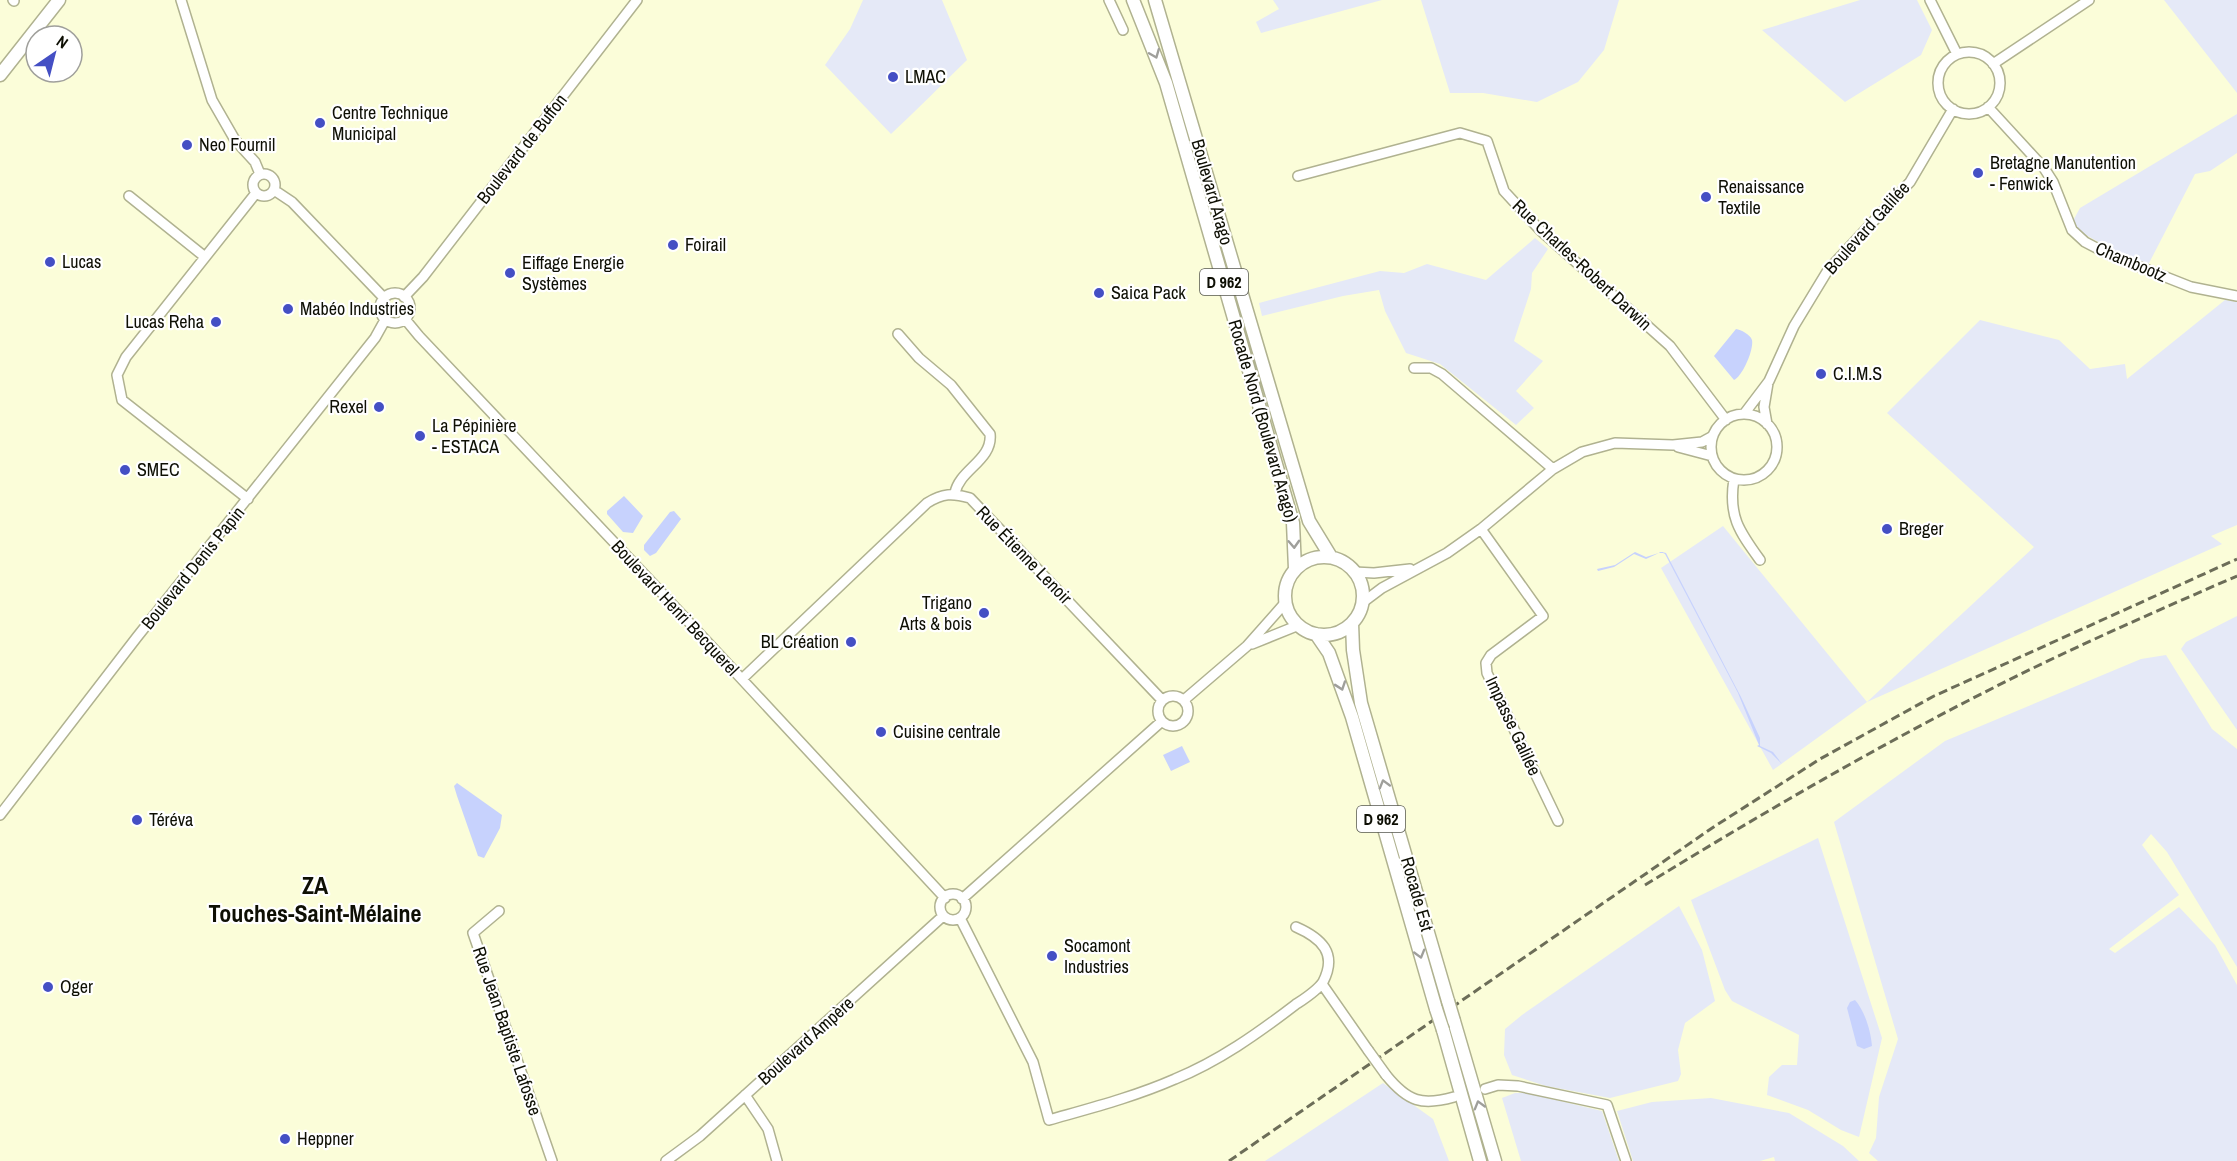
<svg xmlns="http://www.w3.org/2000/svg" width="2237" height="1161" font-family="'Archivo Narrow',sans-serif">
<rect width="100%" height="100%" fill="#fbfdd9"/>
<!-- green -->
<path fill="#e5e9f7" d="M 863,0 L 942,0 L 967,60 C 941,85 917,110 891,134 L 825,65 L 850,29 Z
M 1273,0 L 1382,0 L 1261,33 L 1256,22 L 1279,9 Z
M 1421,0 L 1619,0 L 1604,50 L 1578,82 L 1537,102 L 1483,93 L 1450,93 Z
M 1860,0 L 1917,0 L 1932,30 L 1921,55 L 1845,102 L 1762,30 Z
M 2164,0 L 2237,0 L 2237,93 Z
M 2237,114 L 2237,153 L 2210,171 L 2195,174 L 2146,269 L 2070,226 L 2080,208 Z
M 1535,238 L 1548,249 L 1532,273 L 1531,289 L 1514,341 L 1543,361 L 1516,391 L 1534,408 L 1516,425 L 1440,364 L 1406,353 L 1385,311 L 1379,290 L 1343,296 L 1262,316 L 1259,303 L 1380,271 L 1404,273 L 1427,264 L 1486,280 Z
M 2225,300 L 2237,302 L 2237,525 L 2211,536 L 2222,544 L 1867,702 L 1773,770 L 1661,568 L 1723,526 L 1867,702 L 2034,547 L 1887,413 L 1980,320 L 2059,340 L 2090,369 L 2125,364 L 2127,379 Z
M 2237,616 L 2237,730 L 2181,649 L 2186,642 Z
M 2166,655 L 2212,729 L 2237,749 L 2237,967 L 2167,852 L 2151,834 L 2142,845 L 2179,895 L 2109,949 L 2115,953 L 2179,907 L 2215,945 L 2237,985 L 2237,1161 L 1878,1161 L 1869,1153 L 1876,1138 L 1879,1097 L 1898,1039 L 1834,822 L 1945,741 L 2141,659 Z
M 1818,838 L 1882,1038 L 1859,1137 L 1841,1130 L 1808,1110 L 1767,1095 L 1769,1077 L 1782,1065 L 1797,1065 L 1799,1035 L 1732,1001 L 1725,990 L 1691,900 Z
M 1679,906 L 1702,950 L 1715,1001 L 1685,1023 L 1678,1050 L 1681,1074 L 1678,1081 L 1610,1098 L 1546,1086 L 1512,1075 L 1504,1055 L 1505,1029 L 1522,1015 Z
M 1383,1083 L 1433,1119 L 1449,1161 L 1265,1161 Z
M 1515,1093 L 1527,1093 L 1602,1111 L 1619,1161 L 1521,1161 L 1502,1098 Z
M 1711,1098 L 1789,1113 L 1843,1146 L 1859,1161 L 1775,1161 L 1774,1157 L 1760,1161 L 1633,1161 L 1617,1111 L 1652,1102 Z"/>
<!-- water -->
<path fill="#c7d2fd" d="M 1736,329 C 1741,330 1750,334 1752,340 C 1754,350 1742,377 1734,380 L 1714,356 Z
M 624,496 L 643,516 L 633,533 L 623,532 L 607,514 L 607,511 Z
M 674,511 L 681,519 L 656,553 L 650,556 L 644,550 L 644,545 L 670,512 Z
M 1635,552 L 1646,557 L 1662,552 L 1666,553 L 1741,697 L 1760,738 L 1760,746 L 1773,752 L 1782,764 L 1771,753 L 1757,746 L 1759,745 L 1738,693 L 1665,554 L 1661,552 L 1646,559 L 1634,554 L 1614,567 L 1598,571 L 1597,569 L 1615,565 Z
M 1182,746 L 1190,762 L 1171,771 L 1163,755 Z
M 457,783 L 502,815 L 500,828 L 484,858 L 478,856 L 457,796 L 454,786 Z
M 1855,1000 C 1865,1011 1871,1032 1872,1046 L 1864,1049 L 1857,1046 L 1847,1008 L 1850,1002 Z"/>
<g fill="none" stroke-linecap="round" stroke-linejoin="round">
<defs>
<path id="minor" d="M 13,0 L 14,1
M 181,0 L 212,100 L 235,140 L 255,162 L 260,174
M 1109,0 L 1123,30
M 1930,0 L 1957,54
M1938 83a31 31 0 1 1 62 0a31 31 0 1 1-62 0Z
M 1993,64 L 2089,0
M 1988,107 L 2044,168 L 2053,182 L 2072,230 L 2085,242 L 2110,255 L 2191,287 L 2237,296
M253 185a11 11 0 1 1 22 0a11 11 0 1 1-22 0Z
M 1298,176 L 1460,133 L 1487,141 L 1504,191 L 1540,230 L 1670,346 L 1726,420
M 274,190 L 292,202 L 384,298
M 129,196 L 205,257
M380 308a15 15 0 1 1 30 0a15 15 0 1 1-30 0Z
M 404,297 L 423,277 L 637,0
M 405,319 L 419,336 L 660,591 L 945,898
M 898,334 L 919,358 L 951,385 L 990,434 C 993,460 959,470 955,493
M 1414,368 L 1431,368 L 1442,374 L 1553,469
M 1744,414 L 1769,381 L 1794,326 L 1828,270 L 1910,182 L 1953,109
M1711 447a33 33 0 1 1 66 0a33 33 0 1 1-66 0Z
M 1767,424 L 1764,407 L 1768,383
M 1678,447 L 1712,456
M 1734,479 C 1728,516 1739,531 1760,560
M 248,499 L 122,400 L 117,375 L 126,357 L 256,193
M 1481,529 L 1543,616 L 1491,655 L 1486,663 L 1487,673 L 1558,821
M 1354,572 L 1374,573 L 1410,569
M 1362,603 L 1382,588 L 1447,553 L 1481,529 L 1553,469 L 1582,452 L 1615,443 L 1673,445 L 1702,442 L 1713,436
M 1252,644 L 1299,625
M 742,679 L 927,503 C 943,493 952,493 970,498 L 1162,700
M1158 711a15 15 0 1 1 30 0a15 15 0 1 1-30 0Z
M 1184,700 L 1247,646 L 1285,603
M 0,815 L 137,637 L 375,338 L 385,320
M940 907a13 13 0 1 1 26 0a13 13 0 1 1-26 0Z
M 962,899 L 1162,721
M 499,911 L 473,933 L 552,1161
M 960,918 L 1033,1062 L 1049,1120 C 1091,1108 1134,1097 1175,1079 C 1219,1061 1257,1034 1295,1005 C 1304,999 1317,991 1323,982 C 1338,953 1321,938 1296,927
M 1322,984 L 1368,1050
M 1386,1075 C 1408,1102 1422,1106 1454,1097
M 1485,1089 L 1498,1085 L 1518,1086 L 1607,1105 L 1626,1161
M 745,1095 L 768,1129 L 777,1161
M 666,1161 L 700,1136 L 943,916"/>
<path id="major" d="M 1133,0 L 1166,83 L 1293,523 L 1295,569
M 1155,0 L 1309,521 L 1331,557
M 0,75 L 59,0
M1285 596a39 39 0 1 1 78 0a39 39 0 1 1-78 0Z
M 1352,623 L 1353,650 L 1361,703 L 1448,1001
M 1316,634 L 1329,653 L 1352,717 L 1436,1009
M 1454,1021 L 1495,1161
M 1443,1030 L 1480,1161"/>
</defs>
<!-- minor casing -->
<use href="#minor" stroke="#b0b290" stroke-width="12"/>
<!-- major casing -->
<use href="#major" stroke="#b0b290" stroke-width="15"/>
<!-- minor -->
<use href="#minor" stroke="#fff" stroke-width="9"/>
<!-- major -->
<use href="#major" stroke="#fff" stroke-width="12"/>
<!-- rail -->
<path stroke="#6c6d58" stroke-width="3" stroke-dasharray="9 4.5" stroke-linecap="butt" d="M 1645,885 C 1756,817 1869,751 1985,692 C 2067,650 2152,613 2237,576
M 1229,1161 L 1715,826 L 1820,759 L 1934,696 L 2237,559"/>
<defs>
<path id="minor-bridge" d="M 1368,1050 L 1386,1075"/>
<path id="major-bridge" d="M 1448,1001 L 1454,1021
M 1436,1009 L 1443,1030"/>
</defs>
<!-- minor-bridge casing -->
<use href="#minor-bridge" stroke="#b0b290" stroke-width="12" stroke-linecap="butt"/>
<!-- major-bridge casing -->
<use href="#major-bridge" stroke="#b0b290" stroke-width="15" stroke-linecap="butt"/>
<!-- minor-bridge -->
<use href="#minor-bridge" stroke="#fff" stroke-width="9"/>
<!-- major-bridge -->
<use href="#major-bridge" stroke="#fff" stroke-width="12"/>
</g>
<!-- one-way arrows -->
<defs><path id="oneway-chevron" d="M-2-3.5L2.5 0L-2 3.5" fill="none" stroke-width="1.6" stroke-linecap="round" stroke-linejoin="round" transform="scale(1.5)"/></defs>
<g stroke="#9f9f9b">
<use href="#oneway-chevron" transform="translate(1155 54) rotate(68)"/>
<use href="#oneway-chevron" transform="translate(1294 544) rotate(87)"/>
<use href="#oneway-chevron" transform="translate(1341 686) rotate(71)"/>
<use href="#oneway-chevron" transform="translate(1384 784) rotate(-106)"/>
<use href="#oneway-chevron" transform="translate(1420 954) rotate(74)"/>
<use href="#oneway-chevron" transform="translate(1479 1105) rotate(-106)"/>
</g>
<!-- markers -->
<g fill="#444fc4" stroke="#fff" stroke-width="2">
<circle cx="893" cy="77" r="6"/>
<circle cx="320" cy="123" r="6"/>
<circle cx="187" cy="145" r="6"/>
<circle cx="1978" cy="173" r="6"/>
<circle cx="1706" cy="197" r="6"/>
<circle cx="673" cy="245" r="6"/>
<circle cx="50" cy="262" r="6"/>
<circle cx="510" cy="273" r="6"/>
<circle cx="1099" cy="293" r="6"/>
<circle cx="288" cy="309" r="6"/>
<circle cx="216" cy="322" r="6"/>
<circle cx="1821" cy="374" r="6"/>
<circle cx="379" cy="407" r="6"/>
<circle cx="420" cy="436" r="6"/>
<circle cx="125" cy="470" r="6"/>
<circle cx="1887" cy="529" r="6"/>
<circle cx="984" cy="613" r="6"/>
<circle cx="851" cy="642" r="6"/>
<circle cx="881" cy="732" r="6"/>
<circle cx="137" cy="820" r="6"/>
<circle cx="1052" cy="956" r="6"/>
<circle cx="48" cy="987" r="6"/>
<circle cx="285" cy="1139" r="6"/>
</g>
<g text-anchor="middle" stroke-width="4.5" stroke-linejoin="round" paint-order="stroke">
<!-- shield labels -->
<g fill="#fff" stroke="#56574f" stroke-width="1.5">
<rect x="1200" y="269" width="48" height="26" rx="4.5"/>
<rect x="1357" y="806" width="48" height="26" rx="4.5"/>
</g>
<g font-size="16" font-weight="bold" fill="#0e0f04">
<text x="1224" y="288">D 962</text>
<text x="1381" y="825">D 962</text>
</g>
<!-- poi labels -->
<g font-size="18" fill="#0e0f04" stroke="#fff" text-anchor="start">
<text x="905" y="83">LMAC</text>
<text x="332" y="119">Centre Technique<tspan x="332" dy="21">Municipal</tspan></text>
<text x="199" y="151">Neo Fournil</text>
<text x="1990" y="169">Bretagne Manutention<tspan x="1990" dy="21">- Fenwick</tspan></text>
<text x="1718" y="193">Renaissance<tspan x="1718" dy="21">Textile</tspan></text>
<text x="685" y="251">Foirail</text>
<text x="62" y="268">Lucas</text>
<text x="522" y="269">Eiffage Energie<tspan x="522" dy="21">Systèmes</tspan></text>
<text x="1111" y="299">Saica Pack</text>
<text x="300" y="315">Mabéo Industries</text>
<text x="204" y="328" text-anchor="end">Lucas Reha</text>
<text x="1833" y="380">C.I.M.S</text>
<text x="367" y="413" text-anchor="end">Rexel</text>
<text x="432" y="432">La Pépinière<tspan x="432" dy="21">- ESTACA</tspan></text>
<text x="137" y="476">SMEC</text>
<text x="1899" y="535">Breger</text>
<text x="972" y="609" text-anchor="end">Trigano<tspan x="972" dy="21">Arts &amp; bois</tspan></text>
<text x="839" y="648" text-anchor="end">BL Création</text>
<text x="893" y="738">Cuisine centrale</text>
<text x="149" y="826">Téréva</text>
<text x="1064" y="952">Socamont<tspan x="1064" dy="21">Industries</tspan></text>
<text x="60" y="993">Oger</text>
<text x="297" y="1145">Heppner</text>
</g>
<!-- street labels -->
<g font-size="18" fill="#0e0f04" stroke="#fff">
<text transform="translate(522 149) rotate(-52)" y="6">Boulevard de Buffon</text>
<text transform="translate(1212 192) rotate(74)" y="6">Boulevard Arago</text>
<text transform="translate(1867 228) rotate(-48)" y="6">Boulevard Galilée</text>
<text transform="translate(2131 262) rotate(23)" y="6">Chambootz</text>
<text transform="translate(1582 265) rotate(43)" y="6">Rue Charles-Robert Darwin</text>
<text transform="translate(1263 421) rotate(74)" y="6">Rocade Nord (Boulevard Arago)</text>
<text transform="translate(1024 555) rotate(46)" y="6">Rue Étienne Lenoir</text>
<text transform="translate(193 568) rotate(-51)" y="6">Boulevard Denis Papin</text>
<text transform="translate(675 608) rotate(47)" y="6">Boulevard Henri Becquerel</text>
<text transform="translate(1513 726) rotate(65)" y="6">Impasse Galilée</text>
<text transform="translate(1417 894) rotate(74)" y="6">Rocade Est</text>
<text transform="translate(507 1031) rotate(71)" y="6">Rue Jean Baptiste Lafosse</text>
<text transform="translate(806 1041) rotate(-42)" y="6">Boulevard Ampère</text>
</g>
<!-- district labels -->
<g font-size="24" font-weight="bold" fill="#0e0f04" stroke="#fff">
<text x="315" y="894">ZA<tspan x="315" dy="28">Touches-Saint-Mélaine</tspan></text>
</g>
</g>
<!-- north arrow -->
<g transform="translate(54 54) rotate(35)"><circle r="28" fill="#ffffff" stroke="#9f9f9b" stroke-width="1.5"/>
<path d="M0-4.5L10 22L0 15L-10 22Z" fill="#444fc4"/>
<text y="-9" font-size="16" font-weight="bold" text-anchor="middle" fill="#0e0f04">N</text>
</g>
</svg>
